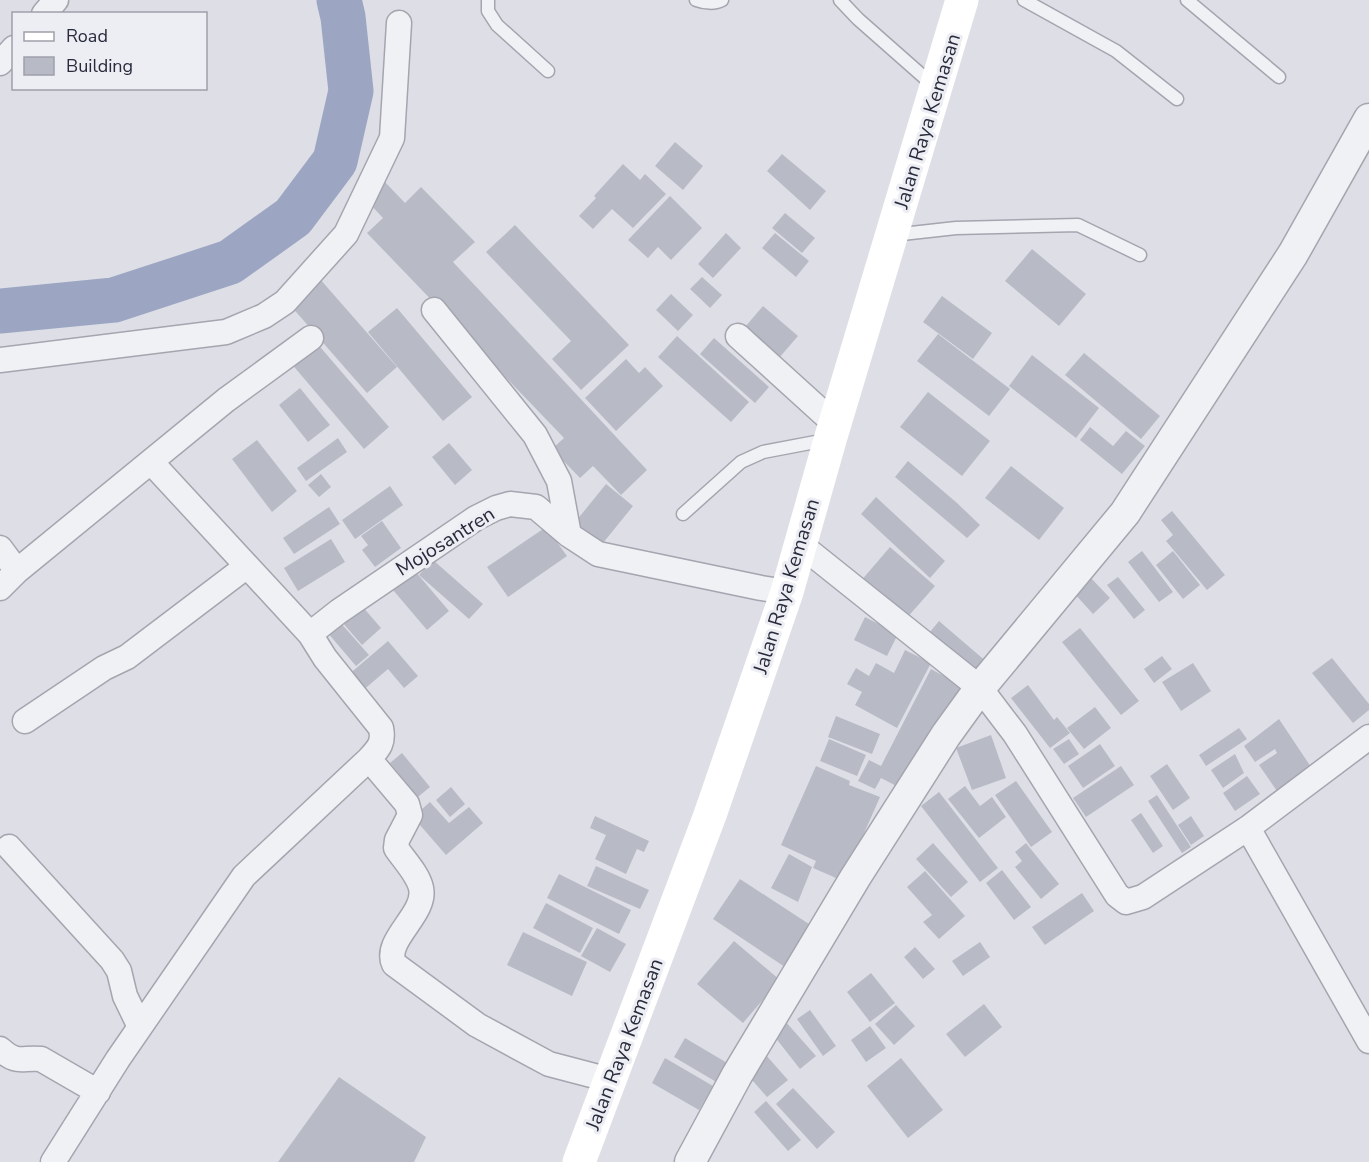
<svg xmlns="http://www.w3.org/2000/svg" width="1369" height="1162" font-family="'Nunito Sans',sans-serif">
<rect width="100%" height="100%" fill="#dedfe6"/>
<g fill="none" stroke-linecap="round" stroke-linejoin="round">
<!-- river -->
<path stroke="#9ca6c3" stroke-width="45" d="M 0,311 L 114,300 L 230,262 L 293,217 L 335,161 L 351,91 L 343,17 L 339,0"/>
</g>
<!-- building -->
<path fill="#b8bac5" d="M 675,142 L 703,166 L 683,190 L 655,166 Z
M 782,154 L 826,191 L 810,210 L 767,171 Z
M 623,164 L 640,180 L 645,174 L 666,194 L 633,228 L 612,209 L 593,229 L 579,216 L 596,198 L 594,196 Z
M 385,182 L 405,203 L 421,187 L 475,242 L 453,262 L 647,470 L 621,495 L 593,466 L 580,478 L 552,449 L 564,438 L 367,233 L 383,218 L 365,199 Z
M 670,196 L 702,228 L 671,260 L 658,247 L 648,258 L 628,240 Z
M 785,213 L 815,238 L 802,253 L 772,228 Z
M 515,225 L 629,345 L 581,390 L 552,359 L 571,341 L 486,252 Z
M 726,233 L 741,248 L 713,278 L 698,264 Z
M 775,233 L 809,261 L 796,277 L 762,248 Z
M 1032,249 L 1086,294 L 1059,326 L 1005,281 Z
M 702,277 L 722,295 L 710,308 L 690,289 Z
M 320,279 L 397,367 L 367,393 L 290,305 Z
M 671,294 L 693,315 L 678,331 L 656,310 Z
M 942,296 L 992,333 L 973,359 L 923,322 Z
M 763,306 L 798,336 L 779,358 L 745,327 Z
M 397,308 L 472,397 L 443,421 L 368,332 Z
M 938,334 L 1010,389 L 989,416 L 917,361 Z
M 677,336 L 749,402 L 731,422 L 658,357 Z
M 714,338 L 769,387 L 755,403 L 700,354 Z
M 315,341 L 389,427 L 364,449 L 290,362 Z
M 1084,353 L 1160,416 L 1141,439 L 1065,375 Z
M 1032,355 L 1099,408 L 1076,438 L 1009,386 Z
M 626,359 L 639,373 L 645,367 L 663,386 L 616,431 L 585,398 Z
M 300,388 L 330,425 L 308,442 L 279,405 Z
M 928,392 L 990,441 L 962,476 L 900,427 Z
M 1090,427 L 1113,446 L 1126,431 L 1145,446 L 1122,474 L 1080,440 Z
M 338,438 L 347,452 L 306,481 L 297,468 Z
M 257,440 L 297,491 L 272,512 L 232,459 Z
M 449,443 L 472,470 L 455,485 L 432,457 Z
M 908,461 L 957,503 L 980,525 L 967,538 L 895,477 Z
M 1011,466 L 1064,508 L 1039,540 L 985,498 Z
M 321,474 L 331,487 L 319,497 L 308,485 Z
M 606,484 L 633,506 L 599,548 L 572,526 Z
M 390,486 L 403,505 L 355,539 L 342,520 Z
M 876,497 L 945,561 L 930,578 L 861,514 Z
M 329,507 L 340,524 L 294,554 L 283,538 Z
M 1172,511 L 1225,575 L 1207,590 L 1166,541 L 1173,535 L 1161,520 Z
M 382,521 L 401,548 L 375,567 L 362,550 L 368,545 L 361,536 Z
M 546,527 L 567,556 L 508,597 L 487,567 Z
M 331,539 L 345,562 L 298,591 L 284,568 Z
M 890,547 L 935,586 L 905,620 L 860,582 Z
M 1142,551 L 1173,592 L 1159,602 L 1128,562 Z
M 1173,551 L 1200,585 L 1183,599 L 1156,565 Z
M 433,560 L 483,604 L 469,619 L 419,575 Z
M 415,571 L 449,611 L 427,630 L 393,590 Z
M 1090,577 L 1110,598 L 1093,614 L 1073,592 Z
M 1118,577 L 1145,610 L 1134,619 L 1107,585 Z
M 362,606 L 381,628 L 362,645 L 342,622 Z
M 865,617 L 898,634 L 887,656 L 854,640 Z
M 339,621 L 369,655 L 356,666 L 327,632 Z
M 939,621 L 988,663 L 974,679 L 925,638 Z
M 1080,628 L 1139,701 L 1121,715 L 1062,642 Z
M 388,641 L 418,676 L 404,688 L 388,669 L 361,692 L 347,676 Z
M 905,650 L 931,663 L 897,728 L 855,705 L 862,692 L 847,684 L 856,668 L 869,676 L 876,663 L 894,673 Z
M 1162,656 L 1172,669 L 1154,683 L 1144,669 Z
M 1332,658 L 1369,704 L 1369,710 L 1353,723 L 1312,673 Z
M 1193,663 L 1211,691 L 1181,711 L 1162,682 Z
M 931,669 L 962,686 L 906,791 L 881,778 L 875,789 L 858,781 L 869,760 L 881,766 Z
M 1028,685 L 1054,720 L 1057,717 L 1070,733 L 1050,748 L 1011,698 Z
M 1095,707 L 1111,728 L 1084,749 L 1067,728 Z
M 836,716 L 880,734 L 872,754 L 828,737 Z
M 1279,719 L 1313,770 L 1277,791 L 1259,765 L 1277,753 L 1275,749 L 1255,762 L 1244,746 Z
M 1239,728 L 1247,739 L 1206,766 L 1199,755 Z
M 991,735 L 1006,778 L 972,790 L 956,748 Z
M 829,739 L 866,755 L 857,776 L 820,761 Z
M 1069,739 L 1079,754 L 1064,764 L 1053,749 Z
M 1100,744 L 1115,766 L 1083,788 L 1068,766 Z
M 402,753 L 430,787 L 418,797 L 390,763 Z
M 1235,754 L 1244,773 L 1223,788 L 1211,770 Z
M 1167,764 L 1190,798 L 1173,810 L 1150,776 Z
M 816,766 L 850,781 L 849,785 L 880,797 L 843,881 L 813,868 L 816,861 L 781,845 Z
M 1121,766 L 1134,785 L 1086,817 L 1073,798 Z
M 1247,776 L 1260,794 L 1235,811 L 1223,793 Z
M 1016,781 L 1052,832 L 1031,847 L 995,795 Z
M 965,786 L 980,806 L 992,797 L 1006,817 L 979,838 L 948,799 Z
M 451,787 L 465,804 L 450,817 L 436,800 Z
M 939,792 L 998,868 L 980,882 L 921,806 Z
M 1157,795 L 1191,847 L 1182,853 L 1148,801 Z
M 430,802 L 449,823 L 469,807 L 483,823 L 446,855 L 413,817 Z
M 1141,813 L 1163,846 L 1153,853 L 1131,820 Z
M 595,816 L 649,841 L 644,852 L 637,849 L 626,874 L 595,859 L 606,835 L 590,828 Z
M 1191,816 L 1204,836 L 1191,845 L 1178,825 Z
M 933,843 L 968,882 L 951,897 L 916,859 Z
M 1026,843 L 1059,884 L 1041,899 L 1015,867 L 1022,861 L 1015,852 Z
M 789,854 L 812,867 L 798,902 L 771,888 Z
M 596,866 L 649,890 L 640,909 L 587,886 Z
M 1002,870 L 1031,907 L 1014,920 L 986,883 Z
M 925,871 L 965,916 L 939,939 L 923,922 L 932,915 L 907,887 Z
M 559,874 L 631,910 L 619,934 L 547,898 Z
M 740,879 L 812,926 L 785,967 L 713,919 Z
M 1082,893 L 1094,911 L 1045,945 L 1032,927 Z
M 546,903 L 593,928 L 580,953 L 533,928 Z
M 597,928 L 626,944 L 610,972 L 581,956 Z
M 523,932 L 587,962 L 572,996 L 507,965 Z
M 734,941 L 780,980 L 743,1023 L 697,984 Z
M 980,942 L 990,957 L 963,976 L 952,961 Z
M 915,947 L 935,969 L 923,979 L 904,957 Z
M 871,973 L 895,1003 L 870,1022 L 847,992 Z
M 984,1004 L 1002,1027 L 965,1057 L 946,1034 Z
M 896,1005 L 915,1026 L 894,1045 L 875,1024 Z
M 810,1010 L 836,1046 L 823,1056 L 797,1019 Z
M 785,1021 L 816,1056 L 800,1069 L 771,1032 Z
M 870,1026 L 886,1048 L 866,1062 L 851,1040 Z
M 685,1038 L 729,1064 L 718,1083 L 674,1057 Z
M 765,1054 L 788,1080 L 767,1097 L 745,1072 Z
M 665,1058 L 713,1086 L 699,1110 L 652,1083 Z
M 901,1058 L 943,1110 L 908,1138 L 867,1086 Z
M 339,1077 L 426,1137 L 414,1162 L 278,1162 Z
M 793,1088 L 835,1132 L 817,1149 L 776,1104 Z
M 766,1101 L 801,1140 L 788,1151 L 754,1112 Z"/>
<g fill="none" stroke-linecap="round" stroke-linejoin="round">
<defs>
<path id="service" d="M 488,0 L 488,11 L 497,25 L 548,71
M 696,0 C 704,3 715,4 722,0
M 840,0 L 858,19 L 934,86
M 1024,0 L 1116,51 L 1177,99
M 1187,0 L 1279,77
M 893,235 L 956,228 L 1078,225 L 1140,255
M 683,514 L 741,462 L 763,452 L 826,440"/>
<path id="minor" d="M 44,14 L 56,0
M 0,63 L 14,48
M 434,310 L 535,435 L 559,481 L 569,535
M 738,336 L 835,424
M 0,360 L 226,332 L 264,316 L 285,302 L 346,234 L 392,138 L 399,23
M 151,462 L 310,634
M 801,545 L 980,688 L 1015,734 L 1117,895 L 1126,902 L 1143,897 L 1248,828 L 1369,737
M 0,548 L 17,571
M 0,588 L 17,571 L 226,400 L 311,338
M 25,721 L 104,668 L 127,657 L 247,566
M 369,759 L 407,804 L 410,815 L 397,840 L 396,848 C 404,860 418,874 421,888 C 427,914 383,940 394,964 L 477,1025 L 549,1064 L 610,1080
M 1248,828 L 1369,1041
M 9,847 L 112,960 L 119,971 L 125,996 L 140,1027
M 0,1049 C 18,1065 21,1057 41,1059 L 98,1092
M 53,1162 L 118,1059 L 244,876 L 369,759 C 379,748 384,743 381,728 L 325,658 L 310,634 L 338,612 L 476,518 L 496,508 L 510,504 L 536,507 L 569,535 L 598,554 L 761,588 L 787,592"/>
<path id="tertiary" d="M 690,1162 L 737,1075 L 855,878 L 946,735 L 980,688 L 1125,513 L 1293,254 L 1369,119"/>
</defs>
<!-- service casing -->
<use href="#service" stroke="#a4a5af" stroke-width="15"/>
<!-- minor casing -->
<use href="#minor" stroke="#a4a5af" stroke-width="27"/>
<!-- tertiary casing -->
<use href="#tertiary" stroke="#a4a5af" stroke-width="33"/>
<!-- service -->
<use href="#service" stroke="#f0f1f5" stroke-width="12"/>
<!-- minor -->
<use href="#minor" stroke="#f0f1f5" stroke-width="24"/>
<!-- tertiary -->
<use href="#tertiary" stroke="#f0f1f5" stroke-width="30"/>
<!-- secondary -->
<path stroke="#fff" stroke-width="33" d="M 579,1162 L 710,815 L 787,592 L 830,440 L 962,0"/>
</g>
<g text-anchor="middle" stroke-width="6" stroke-linejoin="round" paint-order="stroke">
<!-- street labels -->
<g font-size="20" fill="#282b3b" stroke="#edeef4">
<text transform="translate(927 121) rotate(-73)" y="7">Jalan Raya Kemasan</text>
<text transform="translate(445 541) rotate(-32)" y="7">Mojosantren</text>
<text transform="translate(786 586) rotate(-73)" y="7">Jalan Raya Kemasan</text>
<text transform="translate(624 1044) rotate(-69)" y="7">Jalan Raya Kemasan</text>
</g>
</g>
<!-- legend -->
<rect x="12" y="12" width="195" height="78" fill="#edeef4" stroke="#9ea0aa" stroke-width="1.5"/>
<rect x="24" y="32" width="30" height="9" fill="#ffffff" stroke="#9ea0aa" stroke-width="1.5"/>
<text x="66" y="42" font-size="18" fill="#282b3b">Road</text>
<rect x="24" y="57" width="30" height="18" fill="#b8bac5" stroke="#9ea0aa" stroke-width="1.5"/>
<text x="66" y="72" font-size="18" fill="#282b3b">Building</text>
</svg>
